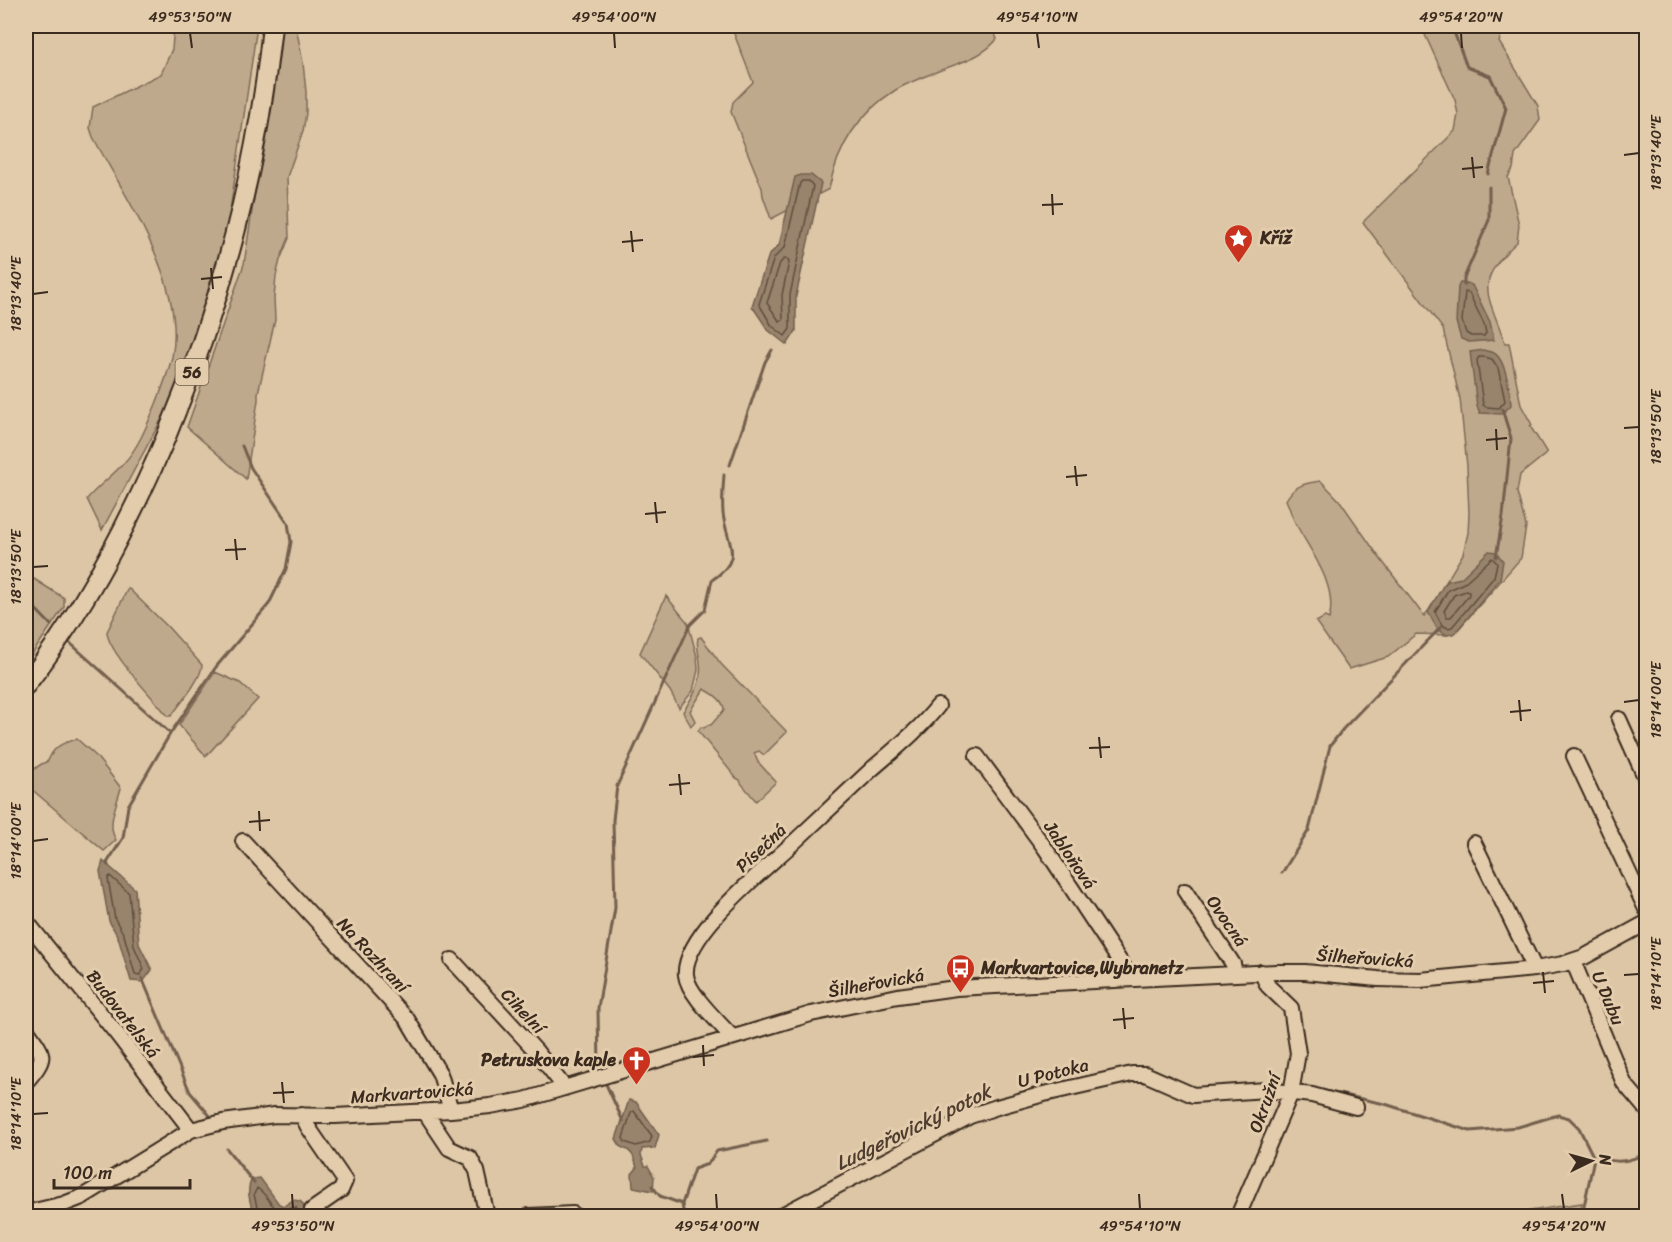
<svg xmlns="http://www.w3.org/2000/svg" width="1672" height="1242" font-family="Sriracha,sans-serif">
<rect width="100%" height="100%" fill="#dcc6a6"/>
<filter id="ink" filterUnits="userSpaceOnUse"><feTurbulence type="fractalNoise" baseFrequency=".0167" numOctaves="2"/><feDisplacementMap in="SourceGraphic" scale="12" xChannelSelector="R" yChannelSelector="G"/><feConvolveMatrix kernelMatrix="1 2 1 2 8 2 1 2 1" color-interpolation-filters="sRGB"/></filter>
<g filter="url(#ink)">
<!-- green -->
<path fill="#bfa98d" stroke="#7d6a56" stroke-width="1.5" d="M 174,26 L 257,26 L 224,252 L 176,392 L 102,530 L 87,499 C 98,486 112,476 123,464 C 139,447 147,425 156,404 C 162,389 168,373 172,357 C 187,285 126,198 93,137 L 90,128 L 93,107 L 161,74 L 172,49 Z
M 280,26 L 296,26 L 303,63 L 306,92 L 306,113 L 303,131 L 287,177 L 289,238 L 280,260 L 276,276 L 274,298 L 275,320 L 258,393 L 258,400 L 246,479 L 187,427 L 244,264 Z
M 731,26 L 991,26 L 997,39 C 986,54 965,61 949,67 C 931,74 910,81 894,91 C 858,114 837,149 829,189 L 771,219 L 763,196 L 762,188 L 731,112 L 733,102 L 753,82 Z
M 1421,26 L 1501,26 L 1502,32 L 1499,42 L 1538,106 L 1540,120 L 1515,155 L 1513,169 L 1508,177 L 1519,225 L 1517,242 C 1472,283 1488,293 1505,343 L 1509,343 L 1521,405 L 1532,425 L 1530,426 L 1547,453 L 1520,475 L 1517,492 L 1526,526 L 1521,558 L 1455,633 L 1447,635 L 1416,634 L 1388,657 L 1349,669 L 1316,622 L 1325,617 L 1329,619 C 1338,587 1312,553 1297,526 C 1292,518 1290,508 1286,500 C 1294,485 1306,483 1321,481 L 1340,501 L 1379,557 L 1424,616 L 1429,610 L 1463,554 L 1468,533 L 1469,513 L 1467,466 L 1460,399 L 1443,329 L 1363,222 L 1455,131 L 1458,114 L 1455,100 Z
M 26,574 L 64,598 L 64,607 L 26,663 Z
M 128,588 L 167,626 L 202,665 C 202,678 180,704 171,716 L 168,716 C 154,699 108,652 107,632 Z
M 666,596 L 688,623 L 697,657 L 698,670 L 693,691 L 679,708 L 670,691 L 640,653 Z
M 701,637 L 721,664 L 787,732 L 764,755 L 759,751 L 754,753 L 758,762 L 776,782 L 756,801 L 741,783 L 740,780 L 736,778 L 698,731 L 701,727 L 704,728 L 708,725 L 711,725 L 724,710 C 724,700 712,693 704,689 L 690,711 L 695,721 L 691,726 L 683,712 C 693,695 703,684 700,662 C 699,654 696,646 698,638 Z
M 215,672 L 240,683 L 258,699 L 206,756 L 179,725 Z
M 77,739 L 96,756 L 121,788 C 117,804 106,825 116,840 L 104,851 L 29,787 C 30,771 34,767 48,761 C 54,746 62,743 77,739 Z
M 1582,1203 L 1579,1216 L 1498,1216 Z"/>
<!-- water -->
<path fill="#98836c" stroke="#735f4d" stroke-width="1.5" d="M 801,175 L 811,175 L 821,183 L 796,296 L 796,331 L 787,345 L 768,330 L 752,306 L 769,255 L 779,245 L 795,177 Z
M 1460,283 L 1467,283 L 1472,285 L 1490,322 L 1494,340 L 1469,342 L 1461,339 L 1456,322 L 1458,287 Z
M 1484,350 C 1485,351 1493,352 1494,353 C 1506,360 1510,392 1511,405 L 1502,414 L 1480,413 L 1477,406 L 1470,352 Z
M 1489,551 L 1496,552 L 1503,561 L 1500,579 L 1455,633 L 1447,635 L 1438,630 L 1428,612 L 1443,586 L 1448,581 L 1461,578 Z
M 103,861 L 135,889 L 139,944 L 152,970 L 143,982 L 131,981 L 118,937 L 109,921 L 100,871 Z
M 629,1100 L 636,1102 L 659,1135 L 655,1148 L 642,1149 L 641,1155 L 645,1166 L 648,1166 L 654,1177 L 653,1191 L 633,1187 L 632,1174 L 637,1168 C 634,1157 633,1151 621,1147 L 616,1139 Z
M 260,1178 L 279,1204 L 284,1206 L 293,1200 L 300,1201 L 303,1204 L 306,1216 L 254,1216 C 251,1204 245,1191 252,1179 Z"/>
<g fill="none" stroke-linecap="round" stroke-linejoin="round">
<!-- shore -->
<path stroke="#604e3d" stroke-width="1.5" d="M 802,181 L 809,181 L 813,186 L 790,295 L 790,329 L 785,336 L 772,326 L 759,304 L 774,258 L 785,247 L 800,183 Z
M 784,259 L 787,259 L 789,262 L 782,295 L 783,320 L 780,322 L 767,303 L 780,263 Z
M 1465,292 L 1469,293 L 1484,324 L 1486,333 L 1484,336 L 1471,336 L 1466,333 L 1462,321 Z
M 1484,357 L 1492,359 L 1498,368 L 1505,401 L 1499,408 L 1486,407 L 1483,405 L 1477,360 L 1479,357 Z
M 1492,558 L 1497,563 L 1494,577 L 1452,627 L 1448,628 L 1442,625 L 1435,612 L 1448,590 L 1464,583 Z
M 1466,591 L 1469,592 L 1469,595 L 1451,617 L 1447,617 L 1444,611 L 1454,595 Z
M 110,876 L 129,893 L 134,946 L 144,969 L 140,975 L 135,974 L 124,935 L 115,919 L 108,879 Z
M 634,1111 L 652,1136 L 650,1142 L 636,1146 L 625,1142 L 623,1138 L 631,1113 Z
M 259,1216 L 254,1194 L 257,1188 C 277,1202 267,1216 296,1207 L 300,1216"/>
<!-- stream -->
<path stroke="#735f4d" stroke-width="3" d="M 1454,32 L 1467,67 L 1490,76 L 1506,108 L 1488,174
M 1464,285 L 1464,278 L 1489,220 L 1489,187
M 730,465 L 765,362 L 772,350
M 1496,557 L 1503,516 L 1511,438 L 1502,409
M 26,599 L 51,625
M 69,642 L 170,733
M 108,865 L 107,863 L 123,838 L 128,806 L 170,734 L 216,667 L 269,604 L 286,569 L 291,542 L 288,523 L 251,468 L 242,446
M 1282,873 L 1309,830 L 1330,746 L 1343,729 L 1441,627
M 142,978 L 190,1092 L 211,1117
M 1148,1069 L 1155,1070 L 1191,1087
M 599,1071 L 598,1008 L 615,908 L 613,820 L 617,786 L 690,625 L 705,610 L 712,580 C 746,557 726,544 723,513 C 722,501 723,487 724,475
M 605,1082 L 623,1121
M 1297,1085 L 1385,1104 L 1470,1131 L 1518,1127 L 1558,1115 L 1569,1118 L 1579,1128 L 1594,1158 C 1616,1162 1626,1164 1646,1153
M 227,1149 L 254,1183
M 652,1186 L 660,1196 L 682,1204 L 684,1216
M 682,1204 L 694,1169 L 708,1164 L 717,1151 L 767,1141
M 766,1216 L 778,1210
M 1582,1216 L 1594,1158"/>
<defs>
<path id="minor" d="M 1619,719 L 1646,779
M 977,756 L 1045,848 L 1125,969 L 1127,979
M 1574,756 L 1646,909
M 243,841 L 407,1019 L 440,1074 L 451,1110
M 1474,843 L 1535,969
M 1185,891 L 1233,964 L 1235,973
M 26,921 L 117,1034 L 191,1130
M 452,960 L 536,1051 L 565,1088
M 1573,961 L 1624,1083 L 1646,1109
M 26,1029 C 45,1056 48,1056 26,1082
M 732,1037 C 719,1022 688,994 686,975 C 682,935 764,870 792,844 C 819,819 845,794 872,769 C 895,749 919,730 938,706
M 425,1112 L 449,1148 L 470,1158 L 477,1171 L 487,1216
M 302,1115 L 308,1127 L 345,1181 L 341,1190 L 312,1210
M 26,1213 L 64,1204 L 82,1197 L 191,1130 L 223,1122 L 275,1115 L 335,1116 L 451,1110 L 490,1106 L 524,1100 L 811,1014 L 898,996 L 956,988 L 1276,972 L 1305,972 L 1378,979 L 1420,980 L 1535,969 L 1563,964 L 1584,957 L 1646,923
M 529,1216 L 573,1214
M 780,1216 L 970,1116 L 997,1107 L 1044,1094 L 1132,1074 L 1145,1074 L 1193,1095 L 1266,1090 L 1312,1095 L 1356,1107
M 1238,1216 L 1291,1093 L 1298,1053 L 1291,1008 L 1268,986 L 1261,972"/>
<path id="major" d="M 26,685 C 84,610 129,524 166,437 C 221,305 258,168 272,26"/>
</defs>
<!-- minor casing -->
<use href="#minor" stroke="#3b2a1e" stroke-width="18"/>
<!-- major casing -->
<use href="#major" stroke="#3b2a1e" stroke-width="22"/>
<!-- minor -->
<use href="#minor" stroke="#e3ccac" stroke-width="14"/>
<!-- major -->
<use href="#major" stroke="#e3ccac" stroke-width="18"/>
</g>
</g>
<!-- ticks -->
<path fill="none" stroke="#3b2a1e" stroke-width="2" d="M 190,33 L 192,48M 614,33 L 615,48M 1037,33 L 1039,48M 1461,33 L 1462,48M 1624,155 L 1639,153M 1472,157 L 1474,178M 1462,169 L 1483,167M 1052,194 L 1053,215M 1042,205 L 1063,204M 631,231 L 633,252M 622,242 L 643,240M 211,268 L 213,289M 201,279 L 222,277M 33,294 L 48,292M 1624,428 L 1639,427M 1496,429 L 1497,450M 1486,440 L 1507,438M 1075,466 L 1077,486M 1066,477 L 1087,475M 655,502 L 657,523M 645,514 L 666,512M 235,539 L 237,560M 225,550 L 246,549M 33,567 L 48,566M 1519,700 L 1521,721M 1624,702 L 1639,700M 1510,712 L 1531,710M 1099,737 L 1101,758M 1089,748 L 1110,747M 679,774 L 681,795M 669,785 L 690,783M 259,811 L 260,831M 249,822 L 270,820M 33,841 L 48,839M 1543,972 L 1545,993M 1624,975 L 1639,974M 1533,983 L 1554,981M 1123,1008 L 1125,1029M 1113,1020 L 1134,1018M 703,1045 L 704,1066M 693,1057 L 714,1055M 282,1082 L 284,1103M 273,1093 L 294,1092M 33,1114 L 48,1113M 292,1194 L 293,1209M 716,1194 L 717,1209M 1139,1194 L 1140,1209M 1562,1194 L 1564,1209"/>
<!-- icons -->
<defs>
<symbol id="sight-pin" viewBox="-11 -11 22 30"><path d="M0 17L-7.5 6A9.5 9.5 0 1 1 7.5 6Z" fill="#c8321e" stroke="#e3ccac"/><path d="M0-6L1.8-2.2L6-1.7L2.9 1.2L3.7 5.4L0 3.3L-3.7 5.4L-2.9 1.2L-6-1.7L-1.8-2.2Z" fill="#fff"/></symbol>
<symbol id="bus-pin" viewBox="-11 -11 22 30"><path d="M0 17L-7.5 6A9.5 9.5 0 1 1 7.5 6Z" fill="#c8321e" stroke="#e3ccac"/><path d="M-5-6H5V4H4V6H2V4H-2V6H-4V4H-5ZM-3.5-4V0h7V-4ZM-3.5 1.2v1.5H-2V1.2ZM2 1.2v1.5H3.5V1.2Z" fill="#fff"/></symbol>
<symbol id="church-pin" viewBox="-11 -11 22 30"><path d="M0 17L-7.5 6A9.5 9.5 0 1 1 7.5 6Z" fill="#c8321e" stroke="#e3ccac"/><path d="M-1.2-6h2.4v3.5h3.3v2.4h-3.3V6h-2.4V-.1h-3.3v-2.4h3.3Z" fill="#fff"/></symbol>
</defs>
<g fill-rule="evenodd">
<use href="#sight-pin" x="1222" y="222" width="33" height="45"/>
<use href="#bus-pin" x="944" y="952" width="33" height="45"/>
<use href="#church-pin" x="620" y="1044" width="33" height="45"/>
</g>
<g text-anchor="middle" stroke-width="6" stroke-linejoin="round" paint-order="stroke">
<!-- shield labels -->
<rect fill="#e3ccac" stroke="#6d5b49" stroke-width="1.5" x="175.5" y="359" width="33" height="26" rx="4.5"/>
<g font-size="16" font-weight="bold" fill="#3b2a1e">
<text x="192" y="378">56</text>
</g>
<!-- poi labels -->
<g font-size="18" font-weight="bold" fill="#3b2a1e" stroke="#e3ccac" text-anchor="start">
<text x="1260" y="244">Kříž</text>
<text x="981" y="974">Markvartovice,Wybranetz</text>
<text x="616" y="1066" text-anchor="end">Petruskova kaple</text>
</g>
<!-- street labels -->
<g font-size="18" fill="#3b2a1e" stroke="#e3ccac">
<text transform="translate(761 848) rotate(-43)" y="6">Písečná</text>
<text transform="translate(1070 855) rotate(56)" y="6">Jabloňová</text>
<text transform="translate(1227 921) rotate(56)" y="6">Ovocná</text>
<text transform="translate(373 955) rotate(47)" y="6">Na Rozhraní</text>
<text transform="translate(1365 958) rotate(4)" y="6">Šilheřovická</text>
<text transform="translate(876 983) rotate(-10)" y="6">Šilheřovická</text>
<text transform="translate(1608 998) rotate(67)" y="6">U Dubu</text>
<text transform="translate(523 1011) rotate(47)" y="6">Cihelní</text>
<text transform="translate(123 1014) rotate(52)" y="6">Budovatelská</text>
<text transform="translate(1053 1073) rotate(-14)" y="6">U Potoka</text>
<text transform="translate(412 1093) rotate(-4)" y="6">Markvartovická</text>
<text transform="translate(1265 1103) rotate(-70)" y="6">Okružní</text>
</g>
<!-- water labels -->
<g font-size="20" font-style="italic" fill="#4e3c2e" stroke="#e3ccac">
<text transform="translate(913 1127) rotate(-26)" y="7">Ludgeřovický potok</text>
</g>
</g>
<!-- margin -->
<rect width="1672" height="1242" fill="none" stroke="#e3ccac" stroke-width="66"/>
<!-- north arrow -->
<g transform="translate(1591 1161) rotate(85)" stroke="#e3ccac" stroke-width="4.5" paint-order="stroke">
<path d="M0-4.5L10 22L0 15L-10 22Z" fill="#3b2a1e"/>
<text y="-9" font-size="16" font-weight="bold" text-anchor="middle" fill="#3b2a1e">N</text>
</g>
<!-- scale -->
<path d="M54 1179v9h136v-9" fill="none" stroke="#3b2a1e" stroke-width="3"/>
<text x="63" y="1179" font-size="18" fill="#3b2a1e" stroke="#e3ccac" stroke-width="4.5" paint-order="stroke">100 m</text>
<rect x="33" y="33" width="1606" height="1176" fill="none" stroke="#3b2a1e" stroke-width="2"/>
<g font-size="15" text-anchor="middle" fill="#3b2a1e">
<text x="190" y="22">49°53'50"N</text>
<text x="614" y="22">49°54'00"N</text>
<text x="1037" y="22">49°54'10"N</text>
<text x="1461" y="22">49°54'20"N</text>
<text transform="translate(1656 153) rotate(-90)" y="5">18°13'40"E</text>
<text transform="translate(16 294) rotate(-90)" y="5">18°13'40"E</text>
<text transform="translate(1656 427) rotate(-90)" y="5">18°13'50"E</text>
<text transform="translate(16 567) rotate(-90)" y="5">18°13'50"E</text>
<text transform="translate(1656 700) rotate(-90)" y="5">18°14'00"E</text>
<text transform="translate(16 841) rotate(-90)" y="5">18°14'00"E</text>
<text transform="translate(1656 974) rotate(-90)" y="5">18°14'10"E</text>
<text transform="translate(16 1114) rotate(-90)" y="5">18°14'10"E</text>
<text x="293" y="1231">49°53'50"N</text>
<text x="717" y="1231">49°54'00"N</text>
<text x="1140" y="1231">49°54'10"N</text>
<text x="1564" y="1231">49°54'20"N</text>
</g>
</svg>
